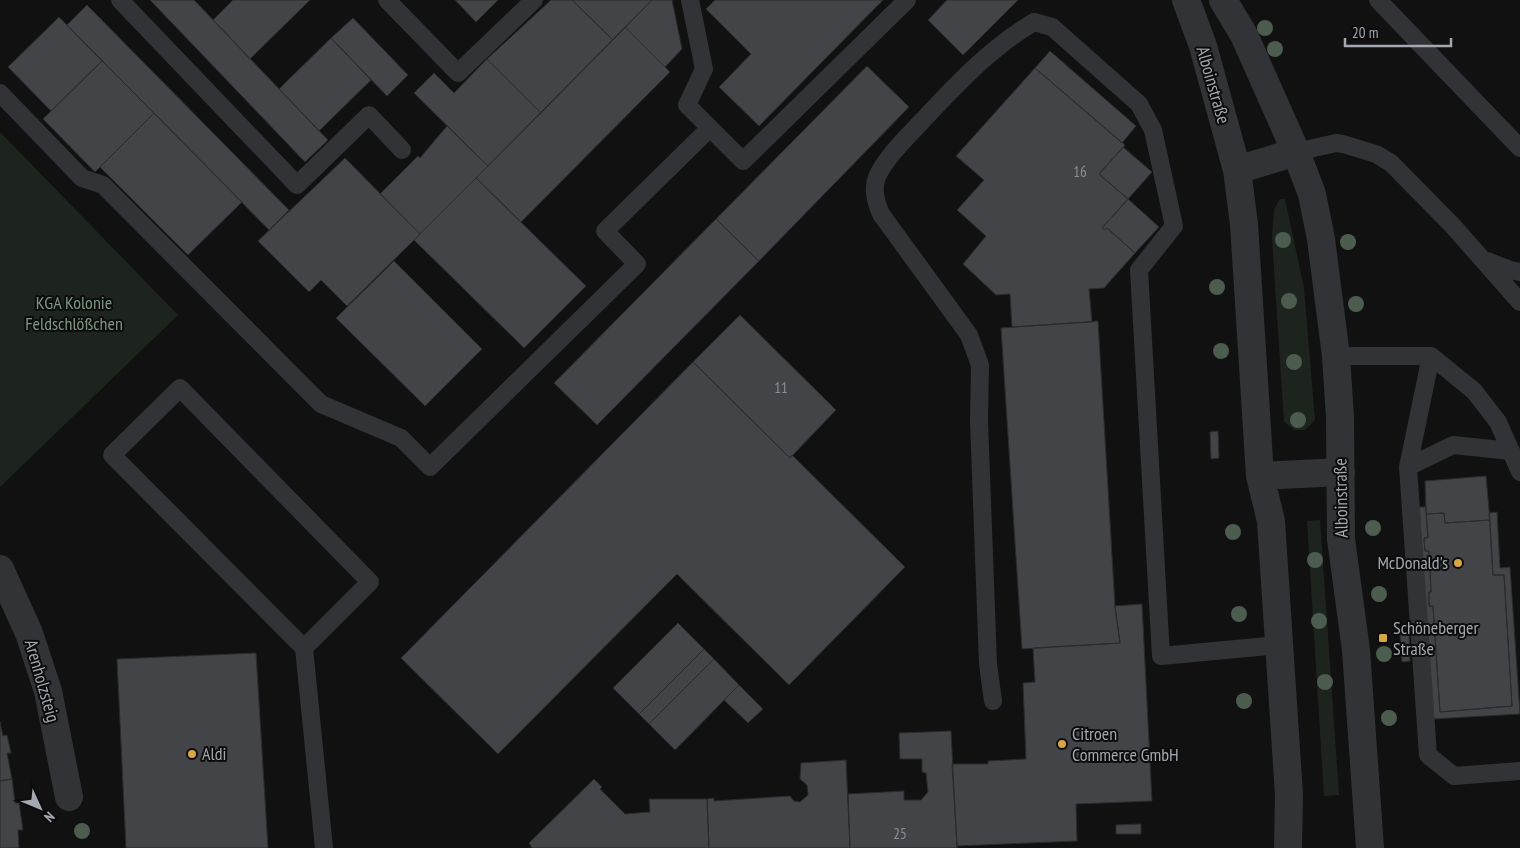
<svg xmlns="http://www.w3.org/2000/svg" width="1520" height="848" font-family="'PT Sans Narrow',sans-serif">
<rect width="100%" height="100%" fill="#111112"/>
<!-- green -->
<path fill="#1d241e" d="M 0,132 L 178,315 L 0,487 Z
M 1280,199 L 1285,199 L 1304,288 L 1315,420 L 1305,430 L 1295,430 L 1284,422 L 1272,239 L 1274,209 Z
M 1320,520 L 1339,795 L 1324,796 L 1307,521 Z"/>
<!-- building -->
<path fill="#434447" stroke="#2b2b2d" d="M 150,0 L 194,0 L 328,140 L 305,162 Z
M 233,0 L 310,0 L 250,59 L 213,20 Z
M 455,0 L 498,0 L 476,22 Z
M 551,0 L 572,0 L 613,40 L 541,113 L 487,59 Z
M 572,0 L 652,0 L 613,40 Z
M 652,0 L 672,0 L 682,49 L 665,67 L 625,27 Z
M 715,0 L 883,0 L 759,126 L 719,87 L 751,54 L 706,9 Z
M 947,0 L 1018,0 L 963,55 L 928,20 Z
M 87,5 L 289,210 L 269,230 L 67,25 Z
M 59,17 L 102,61 L 51,111 L 8,67 Z
M 353,18 L 408,75 L 387,96 L 331,38 Z
M 625,27 L 670,72 L 521,222 L 476,178 Z
M 331,38 L 371,80 L 319,131 L 279,89 Z
M 1050,51 L 1136,126 L 1122,143 L 1035,68 Z
M 487,59 L 541,113 L 488,166 L 414,93 L 434,73 L 454,93 Z
M 102,61 L 154,113 L 95,172 L 43,119 Z
M 867,66 L 909,107 L 759,261 L 716,219 Z
M 1035,68 L 1125,145 L 1099,174 L 1128,199 L 1102,228 L 1105,230 L 1107,228 L 1135,253 L 1104,288 L 1089,289 L 1092,322 L 1012,327 L 1010,294 L 996,295 L 963,264 L 986,236 L 957,210 L 984,180 L 956,156 Z
M 154,113 L 242,202 L 188,255 L 100,167 Z
M 447,126 L 488,166 L 420,234 L 380,194 L 418,156 L 420,158 Z
M 1123,147 L 1152,172 L 1128,199 L 1099,174 Z
M 345,158 L 420,234 L 347,306 L 321,280 L 309,292 L 258,241 Z
M 476,178 L 586,286 L 524,348 L 414,240 Z
M 1128,199 L 1159,227 L 1135,253 L 1107,228 L 1105,230 L 1102,228 Z
M 716,219 L 759,261 L 597,425 L 554,383 Z
M 394,261 L 482,349 L 425,406 L 336,318 Z
M 740,315 L 836,410 L 790,458 L 693,362 Z
M 1098,321 L 1115,606 L 1120,643 L 1022,649 L 1001,328 Z
M 693,362 L 790,458 L 792,455 L 905,567 L 789,685 L 677,574 L 498,754 L 401,658 Z
M 1218,431 L 1219,458 L 1211,459 L 1210,432 Z
M 1486,476 L 1490,520 L 1445,523 L 1444,513 L 1426,514 L 1425,481 Z
M 1419,507 L 1426,507 L 1428,538 L 1424,538 L 1425,551 L 1429,551 L 1431,592 L 1429,592 L 1429,606 L 1433,606 L 1440,712 L 1512,706 L 1504,575 L 1493,575 L 1489,513 L 1497,512 L 1500,568 L 1510,567 L 1520,714 L 1433,719 Z
M 1444,513 L 1445,523 L 1490,520 L 1493,575 L 1504,575 L 1512,706 L 1440,712 L 1433,606 L 1429,606 L 1429,592 L 1431,592 L 1429,551 L 1425,551 L 1424,538 L 1428,538 L 1426,514 Z
M 1142,604 L 1152,801 L 1076,804 L 1077,841 L 957,846 L 952,764 L 988,764 L 988,761 L 1026,759 L 1023,683 L 1035,682 L 1033,648 L 1120,643 L 1115,606 Z
M 678,623 L 704,649 L 639,714 L 613,688 Z
M 1400,635 L 1409,635 L 1410,661 L 1402,662 Z
M 704,649 L 714,659 L 649,724 L 639,714 Z
M 256,653 L 268,848 L 126,848 L 117,659 Z
M 714,659 L 739,685 L 675,750 L 649,724 Z
M 739,685 L 763,709 L 748,723 L 724,700 Z
M 0,722 L 3,736 L 7,735 L 11,753 L 7,753 L 12,779 L 0,781 Z
M 951,731 L 957,848 L 850,848 L 848,794 L 904,791 L 904,800 L 921,800 L 928,792 L 926,773 L 922,772 L 922,759 L 900,759 L 899,733 Z
M 846,760 L 850,848 L 709,848 L 707,799 L 714,798 L 714,801 L 790,796 L 794,801 L 800,802 L 808,795 L 807,785 L 800,779 L 801,763 Z
M 12,779 L 15,803 L 19,803 L 23,830 L 18,830 L 19,848 L 0,848 L 0,781 Z
M 594,779 L 602,787 L 600,789 L 625,814 L 650,812 L 649,799 L 707,799 L 709,848 L 532,848 L 529,843 Z
M 1141,824 L 1141,834 L 1116,834 L 1116,825 Z"/>
<g fill="none" stroke-linecap="round" stroke-linejoin="round">
<!-- service -->
<path stroke="#323336" stroke-width="18" d="M 120,0 L 297,185 L 369,115 L 402,150
M 387,0 L 458,73 L 534,0
M 690,0 L 704,69 L 687,105 L 743,161 L 907,0
M 1378,0 L 1520,148
M 0,93 L 82,178 L 103,185 L 321,404 L 401,438 L 430,467 L 637,264 L 605,231 L 710,128
M 1296,152 L 1336,143 L 1343,144 L 1376,154 L 1391,163 L 1452,225 L 1520,302
M 1487,261 L 1510,270 L 1520,272
M 1336,356 L 1431,356 L 1474,391 L 1498,422 L 1520,472
M 1431,356 L 1408,467 L 1428,755 L 1454,776 L 1520,771
M 1408,467 L 1453,445 L 1511,451
M 304,648 L 370,582 L 180,388 L 112,455 L 304,648 L 324,848
M 993,701 L 988,664 L 979,421 L 980,365 L 969,335 L 881,214 C 876,203 872,190 877,177 C 885,158 908,136 922,121 C 957,84 990,48 1034,22 L 1052,27 L 1139,104 L 1153,130 L 1174,226 L 1139,270 L 1161,656 L 1279,645"/>
<!-- minor -->
<path stroke="#323336" stroke-width="28" d="M 0,569 L 29,633 L 48,691 L 69,797"/>
<!-- tertiary -->
<path stroke="#323336" stroke-width="28" d="M 1186,0 L 1203,46 L 1237,170 L 1244,224 L 1260,476 L 1271,521 L 1289,795 L 1288,848
M 1223,0 L 1244,35 L 1296,152 L 1312,194 L 1321,239 L 1336,356 L 1340,417 L 1341,539 L 1356,650 L 1370,848
M 1237,170 L 1296,152
M 1260,476 L 1341,472"/>
</g>
<!-- trees -->
<g fill="#4c5c4e">
<circle cx="1265" cy="28" r="8"/>
<circle cx="1275" cy="49" r="8"/>
<circle cx="1283" cy="240" r="8"/>
<circle cx="1348" cy="242" r="8"/>
<circle cx="1217" cy="287" r="8"/>
<circle cx="1289" cy="301" r="8"/>
<circle cx="1356" cy="304" r="8"/>
<circle cx="1221" cy="351" r="8"/>
<circle cx="1294" cy="362" r="8"/>
<circle cx="1298" cy="420" r="8"/>
<circle cx="1373" cy="528" r="8"/>
<circle cx="1233" cy="532" r="8"/>
<circle cx="1315" cy="560" r="8"/>
<circle cx="1379" cy="594" r="8"/>
<circle cx="1239" cy="614" r="8"/>
<circle cx="1319" cy="621" r="8"/>
<circle cx="1384" cy="654" r="8"/>
<circle cx="1325" cy="682" r="8"/>
<circle cx="1244" cy="701" r="8"/>
<circle cx="1389" cy="718" r="8"/>
<circle cx="82" cy="831" r="8"/>
</g>
<!-- markers -->
<g fill="#d8a642" stroke="#0c0c0d" stroke-width="2">
<circle cx="1458" cy="563" r="5"/>
<rect x="1378" y="633" width="10" height="10" rx="2.5"/>
<circle cx="1062" cy="744" r="5"/>
<circle cx="192" cy="754" r="5"/>
</g>
<g text-anchor="middle" stroke-width="4" stroke-linejoin="round" paint-order="stroke">
<!-- number labels -->
<g font-size="15" fill="#8c8f96">
<text x="1080" y="177">16</text>
<text x="781" y="393">11</text>
<text x="900" y="839">25</text>
</g>
<!-- street labels -->
<g font-size="18" fill="#a4a8b1" stroke="#0c0c0d">
<text transform="translate(1213 85) rotate(74)" y="6">Alboinstraße</text>
<text transform="translate(1341 498) rotate(-91)" y="6">Alboinstraße</text>
<text transform="translate(42 681) rotate(74)" y="6">Arenholzsteig</text>
</g>
<!-- park labels -->
<g font-size="18" fill="#7d997f" stroke="#0c0c0d">
<text x="74" y="309">KGA Kolonie<tspan x="74" dy="21">Feldschlößchen</tspan></text>
</g>
<!-- poi labels -->
<g font-size="18" fill="#a4a8b1" stroke="#0c0c0d" text-anchor="start">
<text x="1448" y="569" text-anchor="end">McDonald's</text>
<text x="1393" y="634">Schöneberger<tspan x="1393" dy="21">Straße</tspan></text>
<text x="1072" y="740">Citroen<tspan x="1072" dy="21">Commerce GmbH</tspan></text>
<text x="202" y="760">Aldi</text>
</g>
</g>
<!-- north arrow -->
<g transform="translate(40 808) rotate(134)" stroke="#0c0c0d" stroke-width="4" paint-order="stroke">
<path d="M0-4L9 19L0 12L-9 19Z" fill="#a4a8b1"/>
<text y="-8" font-size="14" font-weight="bold" text-anchor="middle" fill="#a4a8b1">N</text>
</g>
<!-- scale -->
<path d="M1345 38v8h106v-8" fill="none" stroke="#a4a8b1" stroke-width="2.5"/>
<text x="1352" y="38" font-size="15" fill="#a4a8b1" stroke="#0c0c0d" stroke-width="4" paint-order="stroke">20 m</text>
</svg>
